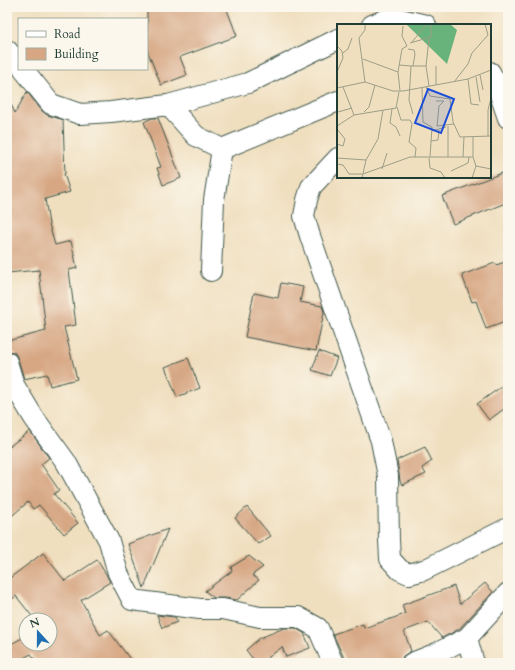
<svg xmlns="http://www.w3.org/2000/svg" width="515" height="670" font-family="Cardo,serif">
<rect width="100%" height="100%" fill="#fbf7ec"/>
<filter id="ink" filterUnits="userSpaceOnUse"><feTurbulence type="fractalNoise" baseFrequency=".025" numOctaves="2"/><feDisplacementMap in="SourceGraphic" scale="8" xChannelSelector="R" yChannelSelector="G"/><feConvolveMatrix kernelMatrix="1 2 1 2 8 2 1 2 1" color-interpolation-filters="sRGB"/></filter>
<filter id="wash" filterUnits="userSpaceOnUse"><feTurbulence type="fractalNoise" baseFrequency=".012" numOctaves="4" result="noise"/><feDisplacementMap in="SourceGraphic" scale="16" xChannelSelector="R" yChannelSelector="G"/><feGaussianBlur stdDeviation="0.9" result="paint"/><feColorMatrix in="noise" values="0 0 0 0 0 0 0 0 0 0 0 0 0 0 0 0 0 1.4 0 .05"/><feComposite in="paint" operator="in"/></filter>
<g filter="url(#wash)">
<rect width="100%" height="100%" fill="#f0dfbf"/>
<g id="blocks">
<!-- building -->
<path fill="#d7a784" d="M 147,7 L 226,7 L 237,36 L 180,57 L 187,75 L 161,85 L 147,50 Z
M 27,92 L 42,111 L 47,115 L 64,120 L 63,121 L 65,174 L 64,174 L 70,192 L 45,199 L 49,224 L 55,245 L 71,241 L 77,268 L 69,270 L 76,325 L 64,327 L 77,379 L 50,386 L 47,374 L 24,379 L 18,359 L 15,353 L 10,351 L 7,341 L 46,331 L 39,270 L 7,273 L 7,96 L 15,113 Z
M 152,118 L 158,118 L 181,178 L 163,185 L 157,168 L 161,167 L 144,122 Z
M 502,173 L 508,189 L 508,202 L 453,224 L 442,196 Z
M 508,261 L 508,321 L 486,329 L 476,301 L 472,302 L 462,275 L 495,263 L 496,265 Z
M 281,283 L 303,287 L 300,302 L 322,306 L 324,312 L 316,351 L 245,337 L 254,293 L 278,298 Z
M 319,351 L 337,358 L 330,376 L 312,370 Z
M 188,358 L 200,388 L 177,397 L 165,367 Z
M 508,382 L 508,406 L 489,420 L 477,404 Z
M 30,431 L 49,458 L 41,464 L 59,490 L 54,494 L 78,523 L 64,534 L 39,505 L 33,509 L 28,502 L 7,520 L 7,448 Z
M 425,447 L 432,461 L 422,468 L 426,474 L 402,485 L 400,481 L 397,460 Z
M 247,507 L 271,536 L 258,544 L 235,518 Z
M 168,529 L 151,570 L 144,588 L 128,544 Z
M 43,553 L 65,581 L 97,560 L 106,574 L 110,582 L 81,600 L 100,635 L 108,630 L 133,663 L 38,663 L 31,654 L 14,663 L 7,663 L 7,646 L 26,636 L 26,644 L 50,644 L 50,620 L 35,620 L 16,596 L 7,603 L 7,580 Z
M 249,556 L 263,567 L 252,575 L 259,580 L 237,600 L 225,598 L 214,598 L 205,591 L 232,571 L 231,567 Z
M 485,583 L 493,592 L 459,629 L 442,638 L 428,622 L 404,631 L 411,651 L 403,656 L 401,663 L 344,663 L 344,658 L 333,634 L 363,624 L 364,628 L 405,614 L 402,605 L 454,586 L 460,604 Z
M 157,615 L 175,617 L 177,622 L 162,628 Z
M 284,628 L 295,628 L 304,633 L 310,648 L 286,657 L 282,647 L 261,663 L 256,663 L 246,650 L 260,638 Z"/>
</g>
</g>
<g filter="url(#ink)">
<use href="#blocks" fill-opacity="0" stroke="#3e5549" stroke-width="1"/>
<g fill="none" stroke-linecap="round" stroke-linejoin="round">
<defs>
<path id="street" d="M 372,25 L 392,17 L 426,25
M 7,50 L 19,64
M 23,69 L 51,104 L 80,114 L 111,112 L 168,105 L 248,83 L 338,39
M 490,72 L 496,83 L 508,118
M 168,105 L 196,136 L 222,149 L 214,200 L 211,271
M 222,149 L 338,101
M 338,158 L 311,187 L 307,200 L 304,216 L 310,236 L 381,441 L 388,476 L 389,540 L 390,559 L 400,570 L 409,574 L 424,570 L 508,528
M 7,362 L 14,385 L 34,418 L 66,462 L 109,541 L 118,573 L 132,600 L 200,609 L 223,609 L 260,617 L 298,617 L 318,628 L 333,663
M 467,638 L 474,663
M 412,663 L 437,653 L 467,638 L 508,593"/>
</defs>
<!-- street casing -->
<use href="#street" stroke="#3e5549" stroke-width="22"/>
<!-- street -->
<use href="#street" stroke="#fff" stroke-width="20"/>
</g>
</g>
<!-- overview -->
<g transform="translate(337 24)">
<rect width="154" height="154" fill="#f0dfbf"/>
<path d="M 69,0 L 113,0 L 120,6 L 110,40 Z" fill="#68b37b"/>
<path fill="none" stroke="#9c9e87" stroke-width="1" d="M 28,0 L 28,6 L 22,14 L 28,58M 75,18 L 90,0M 73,19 L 94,13 L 94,0M 0,22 L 5,27 L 6,34 L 0,48M 71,25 L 77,26 L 78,30 L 76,42M 6,29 L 11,25 L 15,14M 26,35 L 61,48M 62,41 L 74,42 L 72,76 L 76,90M 74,42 L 89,42 L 92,62M 89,42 L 92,15M 143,51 L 146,66M 139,53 L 143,78M 131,55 L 134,80 L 142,81M 117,58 L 131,40 L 135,29 L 151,11 L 148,0M 99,61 L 99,42M 6,63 L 17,91M 89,63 L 93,72 L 113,75 L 116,98 L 123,113 L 154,112M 0,64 L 28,58 L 56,67 L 66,67 L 131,55 L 154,46M 85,64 L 86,98 L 95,103 L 93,133M 63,67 L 61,48 L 65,25 L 70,22 L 65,12 L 66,2M 99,77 L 107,77 L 102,82 L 100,102 L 117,100M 60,83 L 64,96 L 73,96 L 75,100 L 72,118 L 79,124 L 78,133M 55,85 L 53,99 L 59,103 L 63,112M 1,88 L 15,84M 27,88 L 32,83 L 38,61M 0,102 L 17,91 L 59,84 L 62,68M 0,105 L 8,115 L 6,122 L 0,120M 95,107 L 109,103M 151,112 L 151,86 L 154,74M 94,117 L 101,116 L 102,106M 111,133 L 111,102M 126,133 L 127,113M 0,134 L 29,136M 92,134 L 93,144 L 104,148 L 108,154M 0,140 L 6,141 L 12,150 L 25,150M 139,142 L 154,145M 45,145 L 50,129M 114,147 L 131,139 L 132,133M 26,150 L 73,133 L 136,133M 25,154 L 29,136 L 41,115 L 46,86M 135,154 L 139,142 L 136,133 L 136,113"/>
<path fill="#1d4ed8" fill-opacity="0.15" stroke="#1d4ed8" stroke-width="2" d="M 91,65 L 117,75 L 104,109 L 78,99 Z"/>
<rect width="154" height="154" fill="none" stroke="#1f3d34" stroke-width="2"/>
</g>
<!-- margin -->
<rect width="515" height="670" fill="none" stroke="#fbf7ec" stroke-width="24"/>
<!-- legend -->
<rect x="18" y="18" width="130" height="52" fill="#fbf7ec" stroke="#a3ada2"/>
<rect x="26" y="31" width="20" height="6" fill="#ffffff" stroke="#a3ada2"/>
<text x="54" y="38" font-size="12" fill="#1f3d34">Road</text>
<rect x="26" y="48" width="20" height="12" fill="#d7a784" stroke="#a3ada2"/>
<text x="54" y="58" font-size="12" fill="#1f3d34">Building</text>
<!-- north arrow -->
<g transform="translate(38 632) rotate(339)"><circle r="19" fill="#fbf7ec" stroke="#a3ada2"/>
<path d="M0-3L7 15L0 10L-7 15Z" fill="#1f6fb2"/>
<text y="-6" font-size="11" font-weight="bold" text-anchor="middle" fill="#1f3d34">N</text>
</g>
</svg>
